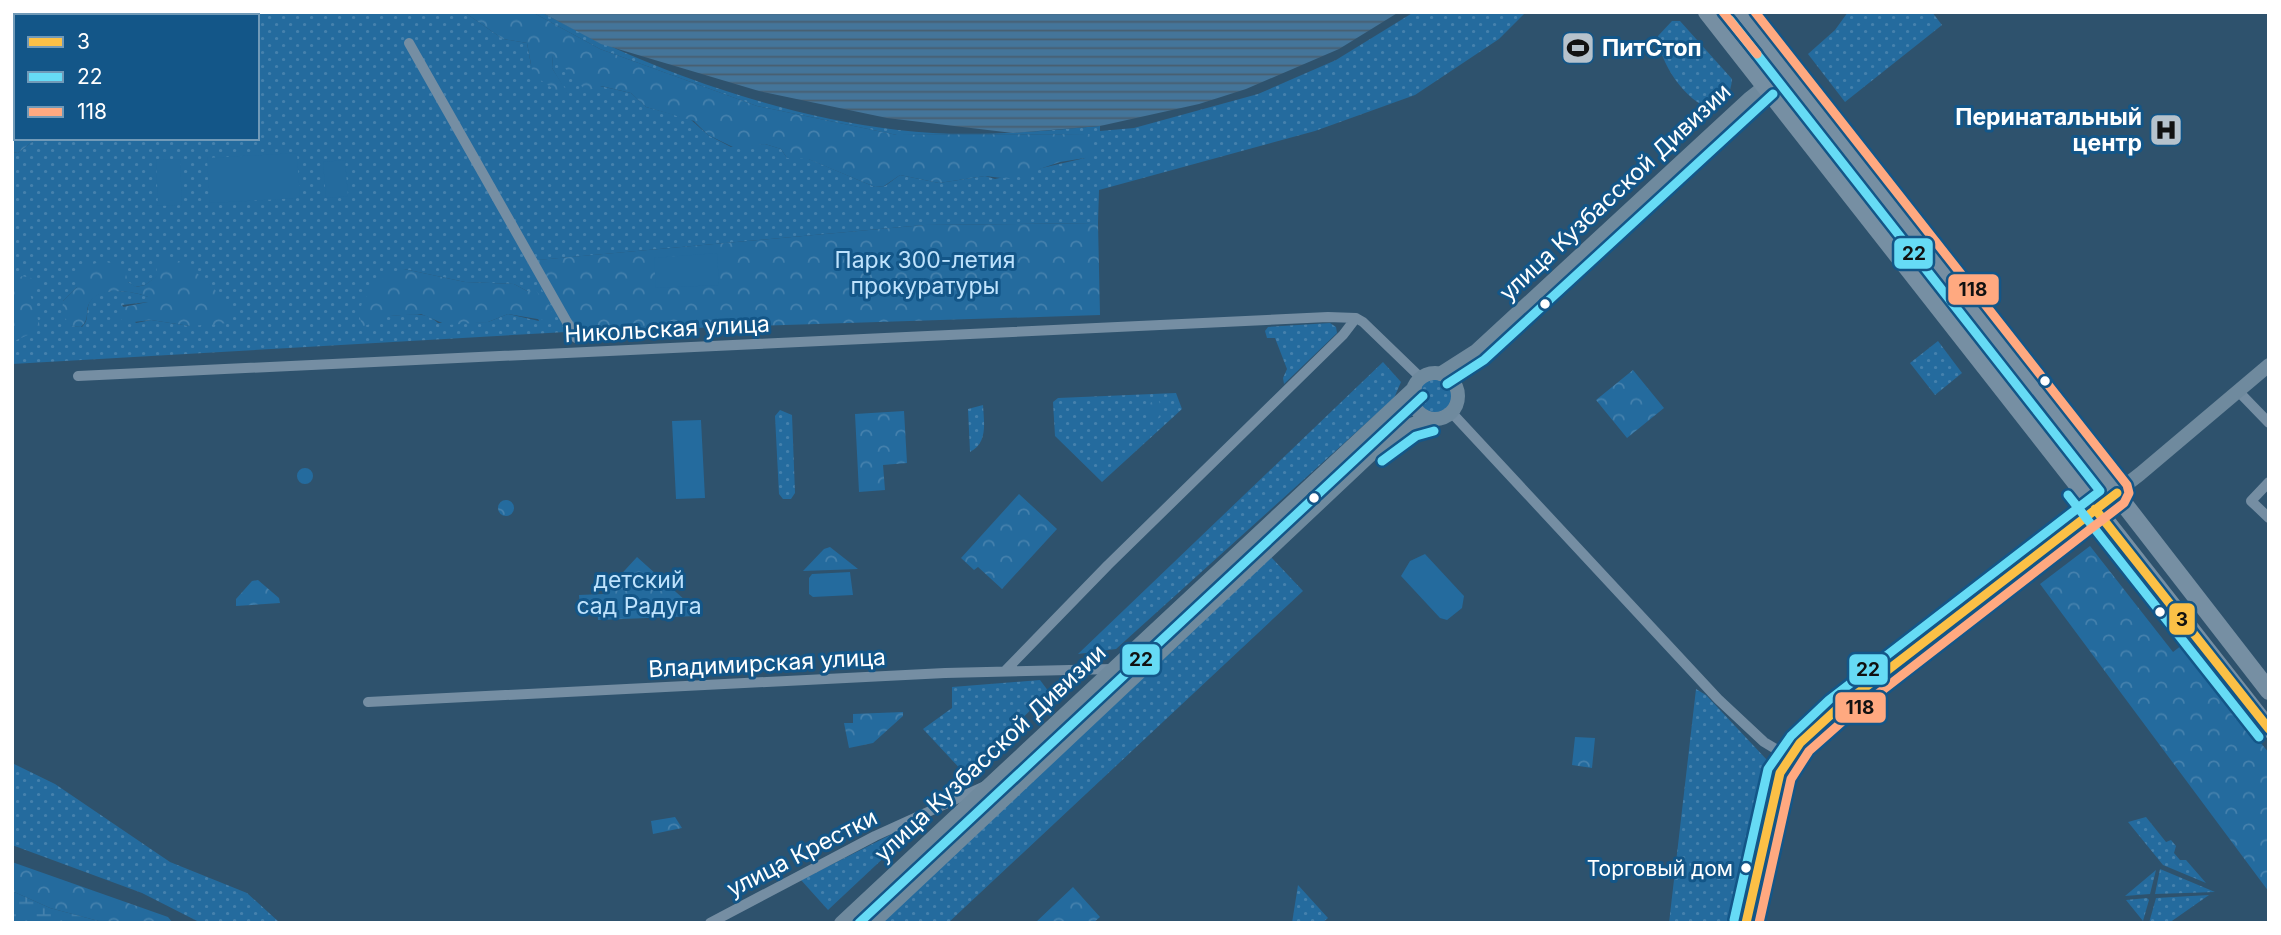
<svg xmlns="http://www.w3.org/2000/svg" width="2281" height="935" font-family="Inter,sans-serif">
<defs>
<pattern id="grass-dots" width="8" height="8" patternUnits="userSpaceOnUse" patternTransform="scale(1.75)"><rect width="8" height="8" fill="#246b9e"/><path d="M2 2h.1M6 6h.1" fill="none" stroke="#4581ad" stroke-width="1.8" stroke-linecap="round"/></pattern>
<pattern id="forest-crowns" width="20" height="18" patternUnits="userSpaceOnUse" patternTransform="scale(1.75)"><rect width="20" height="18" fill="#246b9e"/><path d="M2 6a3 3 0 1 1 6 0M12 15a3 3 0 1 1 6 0" fill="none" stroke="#4581ad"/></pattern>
<pattern id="wetland-marsh" width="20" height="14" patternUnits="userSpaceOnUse" patternTransform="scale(1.75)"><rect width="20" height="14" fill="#246b9e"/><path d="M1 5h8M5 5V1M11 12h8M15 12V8" fill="none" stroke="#4581ad"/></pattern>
<pattern id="water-rules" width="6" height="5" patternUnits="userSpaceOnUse" patternTransform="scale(1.75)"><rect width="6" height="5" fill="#44759a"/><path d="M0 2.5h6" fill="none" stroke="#485e6f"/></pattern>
</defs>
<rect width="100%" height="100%" fill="#2e526d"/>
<!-- grass -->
<path fill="url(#grass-dots)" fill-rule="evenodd" d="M 88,12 L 464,12 L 503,39 L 527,43 L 531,65 L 567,93 L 552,68 L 553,54 L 600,86 L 631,93 L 646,107 L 690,119 L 708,135 L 731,147 L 765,144 L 781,149 L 787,158 L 804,157 L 875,187 L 885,186 L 900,175 L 939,183 L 985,176 L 995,179 L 1085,158 L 1089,134 L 897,135 L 757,106 L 600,49 L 532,12 L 541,12 C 647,69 778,116 898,130 C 965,138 1034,132 1100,126 L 1100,131 L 1134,128 L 1258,94 L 1336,60 L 1414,12 L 1526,12 L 1499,39 L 1415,95 L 1315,131 L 1099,190 L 1098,223 L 924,225 L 527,261 L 566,332 L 12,364 L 12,152 L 18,153 L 37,138 L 257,138 L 257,16 L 88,16 ZM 404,269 L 465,282 L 514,284 L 527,291 L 539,321 L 508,314 L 488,322 L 438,323 C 425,310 407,315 390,316 ZM 196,275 L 211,286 L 190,326 L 151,320 L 136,323 L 122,305 L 148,302 L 148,297 C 133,291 93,284 88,307 C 86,317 89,319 82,327 L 72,326 L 63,301 L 77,287 L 128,282 L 135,287 L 145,285 L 158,276 Z
M 1848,12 L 1932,12 L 1942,25 L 1845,102 L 1808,54 L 1835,30 Z
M 1672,21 L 1680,21 L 1732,79 C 1731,94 1725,101 1712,108 C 1686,104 1658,60 1658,36 Z
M 1330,323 L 1336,327 L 1337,333 L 1284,384 L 1283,378 L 1287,369 L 1275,338 L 1267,338 L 1265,331 L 1268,327 Z
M 1938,341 L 1962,373 L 1935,395 L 1910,363 Z
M 1383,362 L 1401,382 L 1394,398 L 1116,649 L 1078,654 Z
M1418 396a17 17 0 1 1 34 0a17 17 0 1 1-34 0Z
M 1176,393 L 1182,409 L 1102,482 L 1055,436 L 1053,402 L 1058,398 Z
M 983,405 C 984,423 988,443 970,452 L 968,409 Z
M 780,410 L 792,415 L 795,493 L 791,499 L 783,499 L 779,494 L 775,416 Z
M 1271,557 L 1303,591 L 948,923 L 887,923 L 880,915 Z
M 1040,680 L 1049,692 L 965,774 L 923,729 L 952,708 L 952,687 Z
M 1696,689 L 1706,695 L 1767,760 L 1737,923 L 1669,923 Z
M 12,763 L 55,784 L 170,862 L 247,893 L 280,923 L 201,923 L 142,893 L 12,845 Z
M 2146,817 L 2166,842 L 2171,840 L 2176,846 L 2174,853 L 2180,860 L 2186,860 L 2206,883 L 2163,865 L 2128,822 Z
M 918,821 L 923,821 L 828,910 L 801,880 Z
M 2160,869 L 2215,892 L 2155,894 Z
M 2156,870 L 2150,894 L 2125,896 Z
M 1298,885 L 1328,918 L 1322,923 L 1292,923 Z
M 2209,895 L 2169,923 L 2149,923 L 2156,898 Z
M 2147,898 L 2149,900 L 2143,921 L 2126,900 Z"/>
<!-- forest -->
<path fill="url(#forest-crowns)" d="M 464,12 L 532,12 L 600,49 L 757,106 L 897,135 L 1089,134 L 1093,137 L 1093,152 L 1085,158 L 1060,162 L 1010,179 L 985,176 L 939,183 L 900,175 L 884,186 L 875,187 L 808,159 L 787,158 L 781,149 L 765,144 L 735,148 L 708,135 L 694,121 L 646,107 L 631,93 L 601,86 L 586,91 L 553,55 L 552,68 L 568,93 L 558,92 L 533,75 L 527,43 L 503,39 Z
M 12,73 L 16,74 L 16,138 L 37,138 L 18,153 L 12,152 Z
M 1098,223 L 1100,315 L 566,332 L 552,308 L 549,321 L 508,314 L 488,322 L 447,325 L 421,314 L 390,316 L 362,327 L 359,313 L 363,300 L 386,275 L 404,269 L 465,282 L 514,284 L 527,291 L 536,291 L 552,308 L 526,261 L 924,225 Z
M 163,255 C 187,260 228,295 233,320 L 229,323 L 190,326 L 151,320 L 126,323 L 118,317 L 118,308 L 148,302 L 148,297 C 133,291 101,286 90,302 C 84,311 91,318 81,327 L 72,326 L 62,315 L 63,301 L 77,287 L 79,268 L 104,261 L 124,267 L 128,282 L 136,287 L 145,285 L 157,276 L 156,261 Z
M 22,276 L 31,278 L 35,284 L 30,294 L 40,326 L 37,331 L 12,342 L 12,283 Z
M 1633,370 L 1664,408 L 1627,438 L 1596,400 Z
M 1158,399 L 1163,411 L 1159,413 L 1161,417 L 1153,421 L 1146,405 Z
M 904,411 L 907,463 L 883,465 L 885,490 L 859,492 L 855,414 Z
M297 476a8 8 0 1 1 16 0a8 8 0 1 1-16 0Z
M 1019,494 L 1057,529 L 1002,589 L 978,567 L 974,570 L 961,558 Z
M498 508a8 8 0 1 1 16 0a8 8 0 1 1-16 0Z
M 2090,546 L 2173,652 L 2182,645 L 2269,753 L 2269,892 L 2040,584 Z
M 830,547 L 858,569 L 803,571 L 824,549 Z
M 637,557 L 696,610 L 696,616 L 598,620 L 597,606 L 580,607 L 579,595 L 603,594 Z
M 258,580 L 279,598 L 280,603 L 236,606 L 236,599 L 252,581 Z
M 903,712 L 903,716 L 873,743 L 849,748 L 844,723 L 853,723 L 853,714 Z
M 1575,737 L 1595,738 L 1592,768 L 1572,765 Z
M 675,817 L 682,828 L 653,834 L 651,821 Z
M 12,862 L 168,917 L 173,923 L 106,923 L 50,908 L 12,891 Z
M 1073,887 L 1100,917 L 1093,923 L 1035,923 Z"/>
<!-- wetland -->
<path fill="url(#wetland-marsh)" d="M 12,891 L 50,908 L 106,923 L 12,923 Z"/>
<!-- pitch -->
<path fill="#246b9e" d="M 178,12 L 253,12 L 252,16 L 189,16 Z
M 297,153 L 300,198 L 210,203 L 207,158 Z
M 180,159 L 182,205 L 158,206 L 156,160 Z
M 345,160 L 348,196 L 326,198 L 323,162 Z
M 717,253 L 719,285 L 656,288 L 654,258 Z
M 701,420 L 705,498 L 676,499 L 672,421 Z
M 1425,554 L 1464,596 L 1462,608 L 1447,620 L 1440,618 L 1401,576 L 1410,561 Z
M 850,572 L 853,595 L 813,597 L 809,594 L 809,578 L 812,574 Z"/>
<!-- water -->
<path fill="url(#water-rules)" d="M 541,12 L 1399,12 L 1339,49 L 1246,89 L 1199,104 L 1100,126 L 1013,133 L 887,118 L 759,91 L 601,44 Z"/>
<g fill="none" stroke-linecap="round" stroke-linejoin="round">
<!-- street -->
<path stroke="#758ea3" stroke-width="10" d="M 409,43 L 576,338
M 78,376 L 1328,317 L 1356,318 L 1363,322 L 1421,378
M 2239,392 L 2269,423
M 1451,412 L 1718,699 L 1764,742 L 1789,757
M 2269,482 L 2251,501 L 2269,518
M 1005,671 L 1108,565 L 1343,335 L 1356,318
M 368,702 L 945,673 L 1113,669
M 710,923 L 875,836 L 985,786"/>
<!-- secondary -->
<path stroke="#6f8a9e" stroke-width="14" d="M1412 396a23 23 0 1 1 46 0a23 23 0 1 1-46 0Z
M 1440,374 L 1476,351 L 1750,98 L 1787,69
M 841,923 L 1415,387
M 873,923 L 1378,448 L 1410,425 L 1431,419
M 1746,923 L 1775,785 C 1786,753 1811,731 1836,710 L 2140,474 L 2269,365"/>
<!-- highway -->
<path stroke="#768fa3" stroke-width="18" d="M 1707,12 L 2269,729
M 1739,12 L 1804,91 L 2269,691"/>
<defs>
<path id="bus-1" d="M 2095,509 L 2269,729
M 1746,923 L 1780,773 L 1800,743 L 1836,710 L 2117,493"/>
<path id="bus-2" d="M 1730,20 L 2100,491 L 1829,700 L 1791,736 L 1768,769 L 1734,920
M 1447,384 L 1484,360 L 1773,94
M 1382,461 L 1416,436 L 1434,431
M 2068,495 L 2259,737
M 859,923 L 1423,396"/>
<path id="bus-3" d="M 1723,12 L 1757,54
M 1755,12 L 2127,485 L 2129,493 L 2124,503 L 1844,720 L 1809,751 L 1791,779 L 1759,923"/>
</defs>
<!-- bus-1 casing -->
<use href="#bus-1" stroke="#135688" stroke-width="14"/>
<!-- bus-2 casing -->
<use href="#bus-2" stroke="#135688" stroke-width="14"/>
<!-- bus-3 casing -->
<use href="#bus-3" stroke="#135688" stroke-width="14"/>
<!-- bus-1 -->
<use href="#bus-1" stroke="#fbc046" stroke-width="9"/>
<!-- bus-2 -->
<use href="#bus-2" stroke="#66dbf5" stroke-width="9"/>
<!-- bus-3 -->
<use href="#bus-3" stroke="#ffa980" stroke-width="9"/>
</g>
<!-- icons -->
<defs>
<symbol id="stadium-square" viewBox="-11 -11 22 22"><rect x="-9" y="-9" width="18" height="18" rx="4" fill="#b6c2cc" stroke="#135688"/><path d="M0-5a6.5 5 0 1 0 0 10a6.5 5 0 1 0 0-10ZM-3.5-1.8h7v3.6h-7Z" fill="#111"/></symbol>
<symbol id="hospital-square" viewBox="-11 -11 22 22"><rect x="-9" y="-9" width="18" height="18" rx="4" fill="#b6c2cc" stroke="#135688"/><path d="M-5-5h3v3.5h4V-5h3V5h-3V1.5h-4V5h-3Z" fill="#111"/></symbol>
</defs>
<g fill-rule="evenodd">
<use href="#stadium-square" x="1559" y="29" width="38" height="38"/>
<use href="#hospital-square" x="2147" y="111" width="38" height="38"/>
</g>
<!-- markers -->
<g fill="#fff" stroke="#135688" stroke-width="2.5">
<circle cx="1545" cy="304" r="6"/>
<circle cx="2045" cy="381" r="6"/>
<circle cx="1314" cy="498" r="6"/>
<circle cx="2160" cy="612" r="6"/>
<circle cx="1746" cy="868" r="6"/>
</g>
<g text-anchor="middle" stroke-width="6" stroke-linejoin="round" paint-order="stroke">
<!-- bus labels -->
<g font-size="21" fill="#fff" stroke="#135688" text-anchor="end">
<text x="1733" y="876">Торговый дом</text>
</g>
<!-- poi labels -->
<g font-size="23" font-weight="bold" fill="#fff" stroke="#135688" text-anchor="start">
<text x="1602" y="56">ПитСтоп</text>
<text x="2142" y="125" text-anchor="end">Перинатальный<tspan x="2142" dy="26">центр</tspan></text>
</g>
<!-- street labels -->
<g font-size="23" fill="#fff" stroke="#135688">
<text transform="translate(1615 192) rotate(-43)" y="8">улица Кузбасской Дивизии</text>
<text transform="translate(667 329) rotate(-3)" y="8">Никольская улица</text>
<text transform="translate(767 663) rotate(-3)" y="8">Владимирская улица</text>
<text transform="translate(990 753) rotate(-43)" y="8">улица Кузбасской Дивизии</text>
<text transform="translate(802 853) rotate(-27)" y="8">улица Крестки</text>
</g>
<!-- park labels -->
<g font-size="23" fill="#bee2fc" stroke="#135688">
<text x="925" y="268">Парк 300-летия<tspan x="925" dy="26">прокуратуры</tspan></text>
<text x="639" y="588">детский<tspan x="639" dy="26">сад Радуга</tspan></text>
</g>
</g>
<g stroke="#135688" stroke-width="2.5">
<rect x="1893" y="237" width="41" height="33" rx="7" fill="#66dbf5"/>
<rect x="1947" y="273" width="53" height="33" rx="7" fill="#ffa980"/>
<rect x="2168" y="602" width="28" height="34" rx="7" fill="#fbc046"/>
<rect x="1121" y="643" width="40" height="33" rx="7" fill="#66dbf5"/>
<rect x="1848" y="653" width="41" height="33" rx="7" fill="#66dbf5"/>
<rect x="1834" y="691" width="53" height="33" rx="7" fill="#ffa980"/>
</g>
<g font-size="19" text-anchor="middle" font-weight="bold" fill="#111">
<text x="1914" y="260">22</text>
<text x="1973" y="296">118</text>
<text x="2182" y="626">3</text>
<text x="1141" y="666">22</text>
<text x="1868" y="676">22</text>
<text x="1860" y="714">118</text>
</g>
<!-- border -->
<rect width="2281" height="935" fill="none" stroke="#ffffff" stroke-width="28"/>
<!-- legend -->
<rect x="14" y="14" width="245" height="126" fill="#135688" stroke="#719ab8" stroke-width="2"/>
<rect x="28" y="37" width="35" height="10" fill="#fbc046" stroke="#719ab8" stroke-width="2"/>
<text x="77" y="49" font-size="21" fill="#ffffff">3</text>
<rect x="28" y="72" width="35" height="10" fill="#66dbf5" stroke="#719ab8" stroke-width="2"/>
<text x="77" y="84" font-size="21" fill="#ffffff">22</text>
<rect x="28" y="107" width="35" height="10" fill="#ffa980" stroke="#719ab8" stroke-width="2"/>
<text x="77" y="119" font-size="21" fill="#ffffff">118</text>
</svg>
